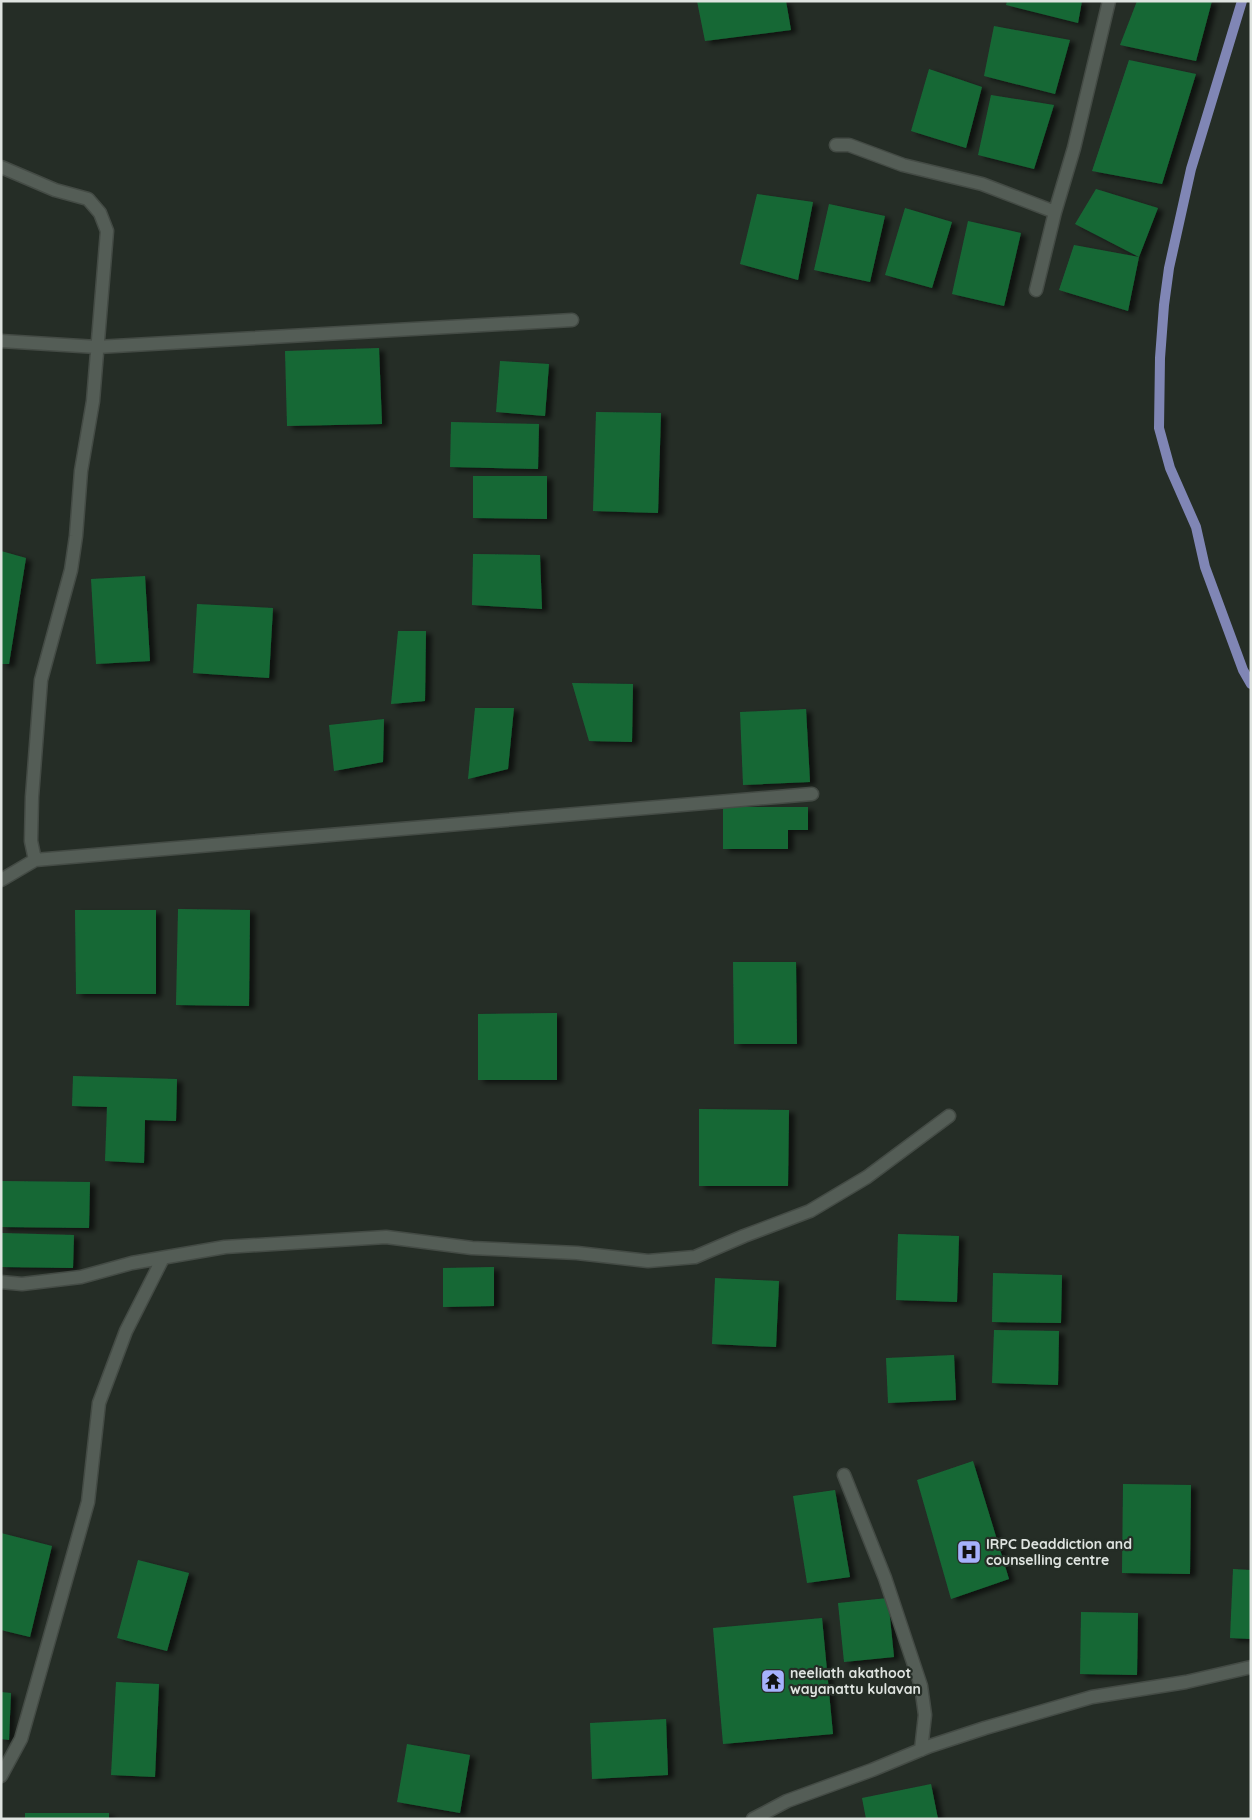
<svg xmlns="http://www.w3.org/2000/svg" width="1252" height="1820" font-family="Quicksand,sans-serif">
<defs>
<filter id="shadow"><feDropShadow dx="5.5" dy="3" stdDeviation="2.5" flood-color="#0009"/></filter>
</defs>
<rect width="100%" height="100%" fill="#252d26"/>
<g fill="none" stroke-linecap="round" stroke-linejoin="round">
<!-- stream -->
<path stroke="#8086b5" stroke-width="10" d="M 1242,1 L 1191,169 L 1169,268 L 1164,305 L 1160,358 L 1159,428 L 1170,468 L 1196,527 L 1205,567 L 1243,670 L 1251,684"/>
</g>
<!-- building -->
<path fill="#176836" filter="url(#shadow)" d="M 697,1 L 786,1 L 791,30 L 705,41 Z
M 1007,1 L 1082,1 L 1078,23 L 1006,5 Z
M 1137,1 L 1212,1 L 1196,61 L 1120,45 Z
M 994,26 L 1070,40 L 1055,94 L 984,76 Z
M 1129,60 L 1196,74 L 1162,184 L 1092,171 Z
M 929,69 L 982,87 L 966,148 L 911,131 Z
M 991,95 L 1054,105 L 1034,169 L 978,155 Z
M 1096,189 L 1158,208 L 1139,257 L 1128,311 L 1059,290 L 1074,245 L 1139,257 L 1075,224 Z
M 757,194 L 813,202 L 798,280 L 740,264 Z
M 829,204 L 885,216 L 870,282 L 814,270 Z
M 905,208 L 952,222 L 932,288 L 885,275 Z
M 968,221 L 1021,233 L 1004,306 L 952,294 Z
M 379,348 L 382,424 L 287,426 L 285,351 Z
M 500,361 L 549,364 L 545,416 L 496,412 Z
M 596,412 L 661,413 L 658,513 L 593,511 Z
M 451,422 L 539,424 L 538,469 L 450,467 Z
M 473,476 L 547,476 L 547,519 L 473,518 Z
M 1,551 L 26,558 L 9,664 L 1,664 Z
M 473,554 L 540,555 L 542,609 L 472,605 Z
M 145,576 L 150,661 L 96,664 L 91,579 Z
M 197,604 L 273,608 L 269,678 L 193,673 Z
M 398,631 L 426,631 L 425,701 L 391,704 Z
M 572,683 L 633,684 L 632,742 L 589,741 Z
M 475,708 L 514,708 L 508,769 L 468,779 Z
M 806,709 L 810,782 L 743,785 L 740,712 Z
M 384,719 L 383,762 L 334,771 L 329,725 Z
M 723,807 L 808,807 L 808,830 L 788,830 L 788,849 L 723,849 Z
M 178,909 L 250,910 L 249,1006 L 176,1005 Z
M 75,910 L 156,910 L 156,994 L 76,994 Z
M 733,962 L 796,962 L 797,1044 L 734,1044 Z
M 557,1013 L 557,1080 L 478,1080 L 478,1014 Z
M 73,1076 L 177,1079 L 176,1121 L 145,1120 L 144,1163 L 105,1161 L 107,1107 L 72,1106 Z
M 699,1109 L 789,1110 L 788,1186 L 699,1186 Z
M 1,1181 L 90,1182 L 89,1228 L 1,1227 Z
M 1,1233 L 74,1235 L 73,1268 L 1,1267 Z
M 898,1234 L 959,1236 L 957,1302 L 896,1300 Z
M 494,1267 L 494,1306 L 443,1307 L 443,1268 Z
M 993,1273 L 1062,1275 L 1061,1323 L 992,1322 Z
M 715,1278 L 779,1281 L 776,1347 L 712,1344 Z
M 994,1330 L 1059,1331 L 1058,1385 L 992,1383 Z
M 954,1355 L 956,1400 L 888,1403 L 886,1358 Z
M 973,1461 L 1009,1579 L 951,1599 L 917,1480 Z
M 1123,1484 L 1191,1485 L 1190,1574 L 1122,1573 Z
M 835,1490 L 850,1577 L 807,1583 L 793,1496 Z
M 1,1533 L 52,1546 L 30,1637 L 1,1630 Z
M 138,1560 L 189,1573 L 167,1651 L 117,1638 Z
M 1233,1569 L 1251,1570 L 1251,1639 L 1230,1638 Z
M 888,1598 L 894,1657 L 844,1662 L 838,1603 Z
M 1081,1612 L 1138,1613 L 1137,1675 L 1080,1674 Z
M 822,1618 L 833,1734 L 723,1744 L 713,1628 Z
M 116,1682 L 159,1684 L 155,1777 L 111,1775 Z
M 1,1692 L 11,1693 L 9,1740 L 1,1739 Z
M 666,1719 L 668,1775 L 592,1779 L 590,1723 Z
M 407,1744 L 470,1755 L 460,1813 L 397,1802 Z
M 931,1784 L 938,1819 L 866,1819 L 862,1798 Z
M 25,1813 L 109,1813 L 109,1819 L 25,1819 Z"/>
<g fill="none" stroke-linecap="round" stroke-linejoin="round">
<defs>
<path id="minor" d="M 836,145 L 849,145 L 903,165 L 982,184 L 1055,212
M 1,167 L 55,190 L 88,199 L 100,213 L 107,231 L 93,401 L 81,471 L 76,536 L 71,570 L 41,680 L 32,797 L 31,841 L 35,860 L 812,794
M 1036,290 L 1055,212 L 1074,148 L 1109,1
M 1,341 L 97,347 L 572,320
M 1,880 L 35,860
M 1,1282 L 22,1284 L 81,1277 L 132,1263 L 225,1247 L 386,1237 L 472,1248 L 577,1253 L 648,1261 L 695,1257 L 744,1236 L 810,1211 L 867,1177 L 949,1116
M 844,1475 L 885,1578 L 921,1686 L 925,1715 L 921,1750
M 1,1776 L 21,1739 L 88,1502 L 99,1403 L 126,1331 L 163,1258
M 753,1819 L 787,1801 L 872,1770 L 930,1746 L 985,1728 L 1092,1697 L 1186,1682 L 1251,1667"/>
</defs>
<!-- minor casing -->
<use href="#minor" stroke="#444b45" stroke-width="15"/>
<!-- minor -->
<use href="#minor" stroke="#545d56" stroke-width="12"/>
</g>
<!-- icons -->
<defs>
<symbol id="hospital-square" viewBox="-11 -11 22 22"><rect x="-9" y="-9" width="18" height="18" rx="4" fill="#a6b1fc" stroke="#252d26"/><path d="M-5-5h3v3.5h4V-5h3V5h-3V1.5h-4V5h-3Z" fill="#111"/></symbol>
<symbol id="temple-square" viewBox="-11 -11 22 22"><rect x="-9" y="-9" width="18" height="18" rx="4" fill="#a6b1fc" stroke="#252d26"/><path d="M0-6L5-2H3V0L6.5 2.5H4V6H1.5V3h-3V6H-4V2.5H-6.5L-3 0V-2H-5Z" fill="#111"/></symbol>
</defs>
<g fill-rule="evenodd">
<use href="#hospital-square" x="955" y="1538" width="28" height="28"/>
<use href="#temple-square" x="759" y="1667" width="28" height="28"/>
</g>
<g text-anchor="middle" stroke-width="4.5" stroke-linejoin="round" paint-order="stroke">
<!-- poi labels -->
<g font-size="14" font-weight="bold" fill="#dfe4e0" stroke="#252d26" text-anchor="start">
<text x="986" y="1549">IRPC Deaddiction and<tspan x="986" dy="16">counselling centre</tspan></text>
<text x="790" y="1678">neeliath akathoot<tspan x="790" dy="16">wayanattu kulavan</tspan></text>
</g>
</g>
<!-- border -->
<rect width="1252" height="1820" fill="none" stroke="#dfe4e0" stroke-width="5"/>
</svg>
